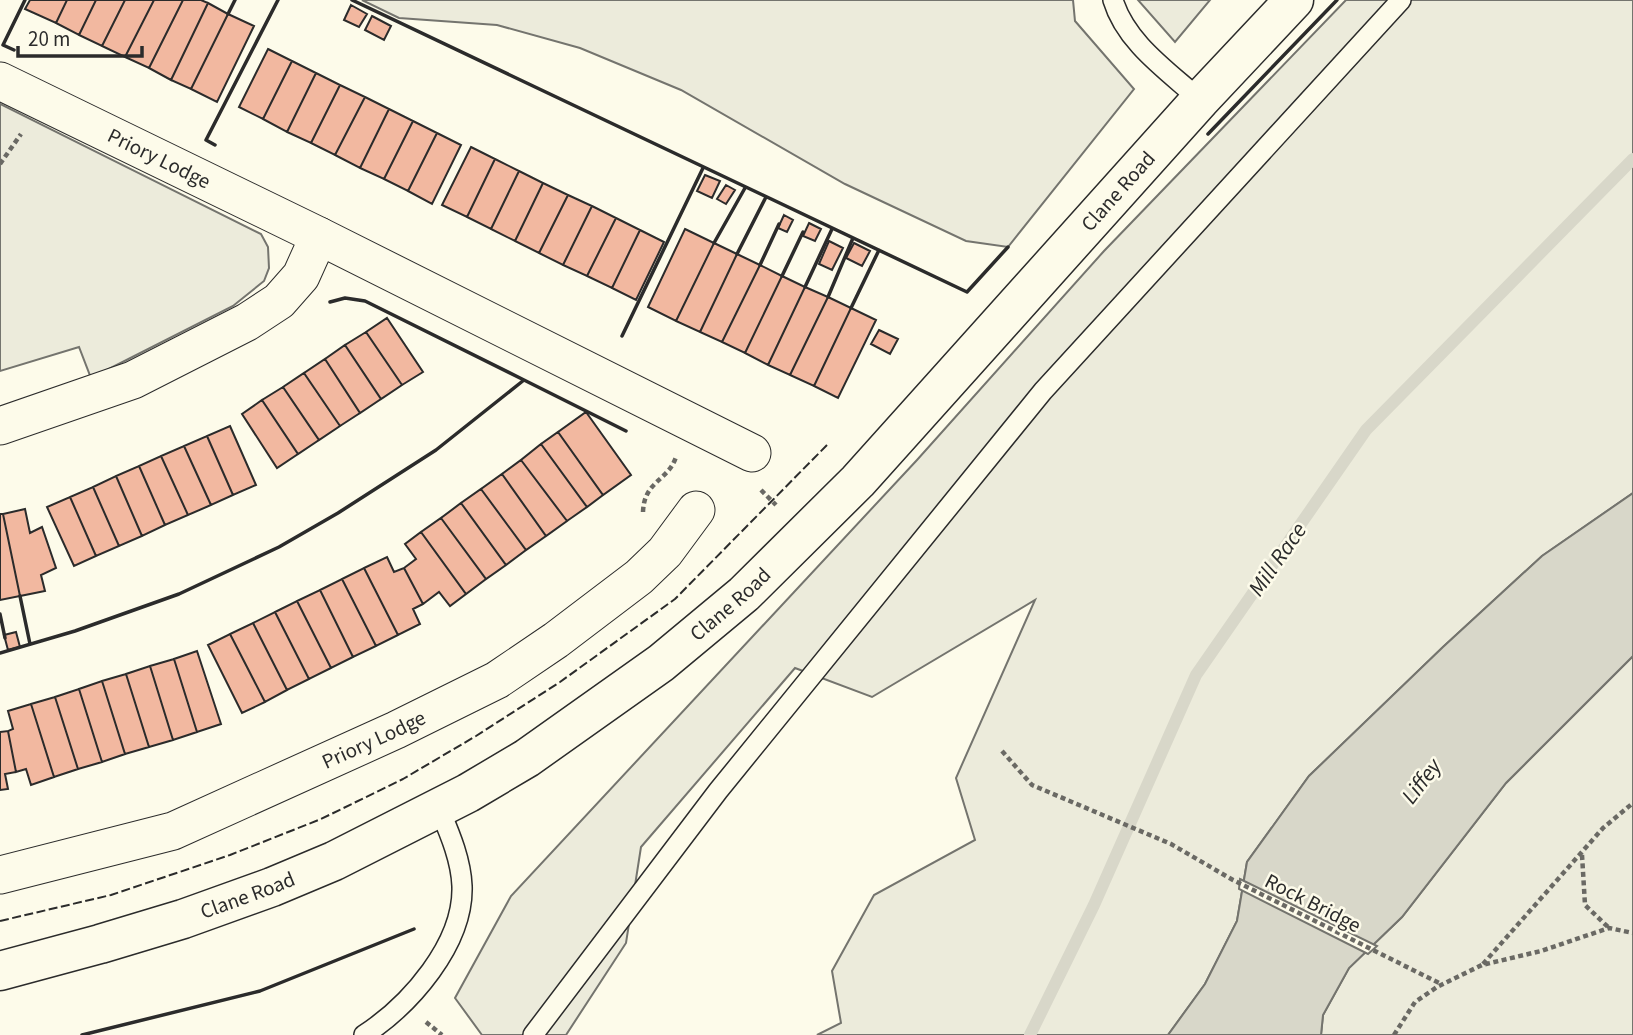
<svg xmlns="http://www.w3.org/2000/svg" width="1633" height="1035" font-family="'Source Sans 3',sans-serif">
<rect width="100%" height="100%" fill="#fdfbea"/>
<!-- green -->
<path fill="#ecebdb" stroke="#74746e" stroke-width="2" d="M 362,0 L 1073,0 L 1075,21 L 1134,89 L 1008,247 L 966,241 L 845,184 L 681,90 L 580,48 L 497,25 L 399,18 Z
M 1138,0 L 1210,0 L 1175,42 Z
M 1346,0 L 1633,0 L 1633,493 L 1542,556 L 1443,647 L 1309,776 L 1247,862 L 1237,921 L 1205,984 L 1168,1035 L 817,1035 L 841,1023 L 832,971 L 874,895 L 975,840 L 956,778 L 1035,600 L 872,697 L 795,668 L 641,847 L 626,943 L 566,1035 L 482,1035 L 455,998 L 511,896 L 917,460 L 1104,251 Z
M 0,104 L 261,234 L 268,247 L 269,268 L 264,281 L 233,306 L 91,378 L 79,347 L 0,371 Z
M 1633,656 L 1633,1035 L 1321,1035 L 1323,1015 L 1349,968 L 1402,917 L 1506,783 Z"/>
<!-- water -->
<path fill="#d8d7c9" stroke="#74746e" stroke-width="2" d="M 1633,493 L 1633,656 L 1506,783 L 1402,917 L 1349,968 L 1323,1015 L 1321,1035 L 1168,1035 L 1205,984 L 1237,921 L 1247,862 L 1309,776 L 1443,647 L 1542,556 Z"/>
<!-- pier -->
<path fill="#fdfbea" stroke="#74746e" stroke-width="2" d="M 1240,879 L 1377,946 L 1368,954 L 1239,889 Z"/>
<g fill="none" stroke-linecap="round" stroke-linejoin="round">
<!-- stream -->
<path stroke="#d8d7c9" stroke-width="12" d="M 1030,1035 L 1094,905 L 1196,675 L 1366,430 L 1633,159"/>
</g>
<!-- building -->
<path fill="#f2b8a0" stroke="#2b2b2b" stroke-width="2" d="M 30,0 L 67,0 L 56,23 L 25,9 Z
M 67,0 L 96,0 L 79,35 L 56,23 Z
M 96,0 L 125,0 L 102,46 L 79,35 Z
M 125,0 L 154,0 L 125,57 L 102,46 Z
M 154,0 L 183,0 L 149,68 L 125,57 Z
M 183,0 L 201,0 L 208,3 L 171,80 L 149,68 Z
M 208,3 L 228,14 L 191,89 L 171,80 Z
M 351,5 L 367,14 L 359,27 L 344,20 Z
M 228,14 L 254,26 L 217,102 L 191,89 Z
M 372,16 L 391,26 L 384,40 L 365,30 Z
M 268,49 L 292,61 L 263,119 L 239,107 Z
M 292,61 L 316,73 L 287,132 L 263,119 Z
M 316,73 L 340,85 L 311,143 L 287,132 Z
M 340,85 L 365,97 L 335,155 L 311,143 Z
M 365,97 L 389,109 L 360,168 L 335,155 Z
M 389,109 L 413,121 L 384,179 L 360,168 Z
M 413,121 L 437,133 L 408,191 L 384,179 Z
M 437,133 L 461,145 L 432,204 L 408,191 Z
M 471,147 L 495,159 L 467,217 L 442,205 Z
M 495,159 L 519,171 L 491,229 L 467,217 Z
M 519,171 L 543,183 L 515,241 L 491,229 Z
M 705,175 L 720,181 L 712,198 L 697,191 Z
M 543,183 L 568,195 L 539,253 L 515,241 Z
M 726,185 L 735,190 L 726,204 L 717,199 Z
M 568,195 L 592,206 L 563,265 L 539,253 Z
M 592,206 L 616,218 L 587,276 L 563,265 Z
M 784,215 L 793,220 L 787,232 L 778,228 Z
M 616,218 L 640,230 L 612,288 L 587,276 Z
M 809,223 L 821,229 L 815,241 L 803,236 Z
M 685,229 L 714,243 L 676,321 L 648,307 Z
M 640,230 L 664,242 L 636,300 L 612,288 Z
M 829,241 L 843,248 L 832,270 L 819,264 Z
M 714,243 L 737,254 L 700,332 L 676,321 Z
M 854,243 L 870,251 L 862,266 L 846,258 Z
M 737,254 L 760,265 L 722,342 L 700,332 Z
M 760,265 L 782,276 L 745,353 L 722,342 Z
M 782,276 L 805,287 L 768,365 L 745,353 Z
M 805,287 L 828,297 L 790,375 L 768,365 Z
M 828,297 L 851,308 L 814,386 L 790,375 Z
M 851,308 L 876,320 L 838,398 L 814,386 Z
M 387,318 L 423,372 L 402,385 L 366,332 Z
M 879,330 L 898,339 L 890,354 L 871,344 Z
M 366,332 L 402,385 L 381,399 L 345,345 Z
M 345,345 L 381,399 L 360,413 L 325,359 Z
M 325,359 L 360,413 L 340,426 L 304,373 Z
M 304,373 L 340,426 L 319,440 L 283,387 Z
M 283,387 L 319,440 L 298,454 L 262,400 Z
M 262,400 L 298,454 L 277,468 L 242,414 Z
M 586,412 L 631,475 L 603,495 L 558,432 Z
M 230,426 L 256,485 L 233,495 L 207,436 Z
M 558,432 L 603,495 L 587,507 L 541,444 Z
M 207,436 L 233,495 L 211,505 L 184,446 Z
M 541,444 L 587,507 L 567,521 L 521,460 Z
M 184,446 L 211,505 L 188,515 L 161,456 Z
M 161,456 L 188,515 L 165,525 L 139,466 Z
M 521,460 L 567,521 L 546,536 L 502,474 Z
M 139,466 L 165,525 L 142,536 L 116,476 Z
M 502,474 L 546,536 L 526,550 L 481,489 Z
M 116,476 L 142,536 L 119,546 L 93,487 Z
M 93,487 L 119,546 L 96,556 L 70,497 Z
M 481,489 L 526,550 L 506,565 L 461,503 Z
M 70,497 L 96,556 L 74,566 L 47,507 Z
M 461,503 L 506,565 L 486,579 L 441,518 Z
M 25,509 L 30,533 L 42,527 L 56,568 L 41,575 L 45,591 L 20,596 L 3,514 Z
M 0,514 L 3,514 L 20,596 L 0,600 Z
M 441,518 L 486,579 L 466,594 L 421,532 Z
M 421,532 L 466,594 L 450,606 L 439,592 L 423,604 L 404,568 L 416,559 L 405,544 Z
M 387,557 L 394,572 L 404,568 L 423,604 L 413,609 L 420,624 L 398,635 L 364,568 Z
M 364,568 L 398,635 L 376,646 L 342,579 Z
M 342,579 L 376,646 L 353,657 L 320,590 Z
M 320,590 L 353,657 L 331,668 L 297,601 Z
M 297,601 L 331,668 L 309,679 L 275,612 Z
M 275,612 L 309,679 L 287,690 L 253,623 Z
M 253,623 L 287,690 L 265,702 L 230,634 Z
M 16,632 L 20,647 L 8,650 L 4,635 Z
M 230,634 L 265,702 L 242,713 L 208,645 Z
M 197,651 L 221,724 L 197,732 L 174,659 Z
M 174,659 L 197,732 L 173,740 L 150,666 Z
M 150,666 L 173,740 L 149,747 L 126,674 Z
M 126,674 L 149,747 L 125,754 L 102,681 Z
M 102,681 L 125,754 L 102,762 L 79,689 Z
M 79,689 L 102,762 L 78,769 L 55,697 Z
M 55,697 L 78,769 L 54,777 L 31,704 Z
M 31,704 L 54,777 L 31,785 L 26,769 L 16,772 L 8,731 L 13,729 L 8,711 Z
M 8,731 L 16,772 L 5,774 L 8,789 L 0,790 L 0,732 Z"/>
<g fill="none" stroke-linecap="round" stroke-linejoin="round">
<defs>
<path id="lane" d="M 1113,0 C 1126,43 1168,71 1200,100
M 364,1035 C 410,1005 464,944 462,886 C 461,859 449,832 439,808
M 533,1035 L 718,791 L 1043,391 L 1401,0"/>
<g id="street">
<path id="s1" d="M 0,81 L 319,236 L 752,453"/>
<path d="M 0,426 L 133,380 L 247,322 L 279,301 L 301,276 L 319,236"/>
<path id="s2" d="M 0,875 L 173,831 L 396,730 L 497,680 L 556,640 L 639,577 L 665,552 L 696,510"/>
</g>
<g id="secondary">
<path id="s3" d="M 0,971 L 100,944 L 183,919 L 272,887 L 334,861 L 468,793 L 527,758 L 661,663 L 744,594 L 858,481 L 1200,100 L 1294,0"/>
</g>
</defs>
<!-- lane casing -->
<use href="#lane" stroke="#2b2b2b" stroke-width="22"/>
<!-- street casing -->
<use href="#street" stroke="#2b2b2b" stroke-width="39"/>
<!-- secondary casing -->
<use href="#secondary" stroke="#2b2b2b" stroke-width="41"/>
<!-- path -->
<path stroke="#6a6964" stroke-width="4.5" stroke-dasharray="5 3.5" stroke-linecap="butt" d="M 0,164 L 21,134
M 761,490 L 776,505
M 643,512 C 644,481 668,481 676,457
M 1002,751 L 1032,785 L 1171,844 L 1233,880 L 1441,984
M 1582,855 L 1585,905 L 1609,928
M 1483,964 L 1603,828 L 1633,803
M 426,1022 L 442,1035
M 1394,1035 L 1415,1002 L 1437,987 L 1482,965 L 1541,951 L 1609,928 L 1633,933"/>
<!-- lane -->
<use href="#lane" stroke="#fdfbea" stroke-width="19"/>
<!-- street -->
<use href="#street" stroke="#fdfbea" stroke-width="37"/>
<!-- secondary -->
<use href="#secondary" stroke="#fdfbea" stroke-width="38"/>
<!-- fence -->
<path stroke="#2b2b2b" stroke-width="2" stroke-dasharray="9 3.5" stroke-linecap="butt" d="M 0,921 L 111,895 L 230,855 L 321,819 L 403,779 L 476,736 L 560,682 L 675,599 L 827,445"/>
<!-- wall -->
<path stroke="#2b2b2b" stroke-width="3.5" d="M 352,0 L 967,292 L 1008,247
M 228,14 L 235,0
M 14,50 L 3,45 L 25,0
M 1208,134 L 1337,0
M 215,145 L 206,140 L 278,0
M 714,243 L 745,188
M 737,254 L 766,197
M 760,265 L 779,224
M 782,276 L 803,232
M 805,287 L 832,229
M 828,297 L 853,238
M 851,308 L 879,250
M 622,336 L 703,168
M 524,380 L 626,431
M 20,596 L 30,644
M 0,614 L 5,638
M 0,653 L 75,631 L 179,594 L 279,547 L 338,513 L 436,450 L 524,380 L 365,301 L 345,298 L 330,302
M 82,1035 L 260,991 L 414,929"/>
</g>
<g text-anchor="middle" stroke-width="5" stroke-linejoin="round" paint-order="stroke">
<!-- street labels -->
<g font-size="21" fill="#2b2b2b" stroke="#fdfbea">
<text dy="7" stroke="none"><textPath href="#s1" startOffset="177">Priory Lodge</textPath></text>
<text dy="7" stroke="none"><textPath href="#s3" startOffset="1393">Clane Road</textPath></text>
<text dy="7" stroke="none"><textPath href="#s3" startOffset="826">Clane Road</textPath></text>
<text dy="7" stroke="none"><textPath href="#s2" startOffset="399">Priory Lodge</textPath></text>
<text dy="7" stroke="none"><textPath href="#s3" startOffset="259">Clane Road</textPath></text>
<text transform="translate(1313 903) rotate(27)" y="7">Rock Bridge</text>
</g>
<!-- water labels -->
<g font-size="23" font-style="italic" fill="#2b2b2b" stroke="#fdfbea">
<text transform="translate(1277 559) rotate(-55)" y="8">Mill Race</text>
<text transform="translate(1421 781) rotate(-53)" y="8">Liffey</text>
</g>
</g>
<!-- scale -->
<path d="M18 46v10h124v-10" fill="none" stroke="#2b2b2b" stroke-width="3.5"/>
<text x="28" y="46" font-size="21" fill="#2b2b2b" stroke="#fdfbea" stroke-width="5" paint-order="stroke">20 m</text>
</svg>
